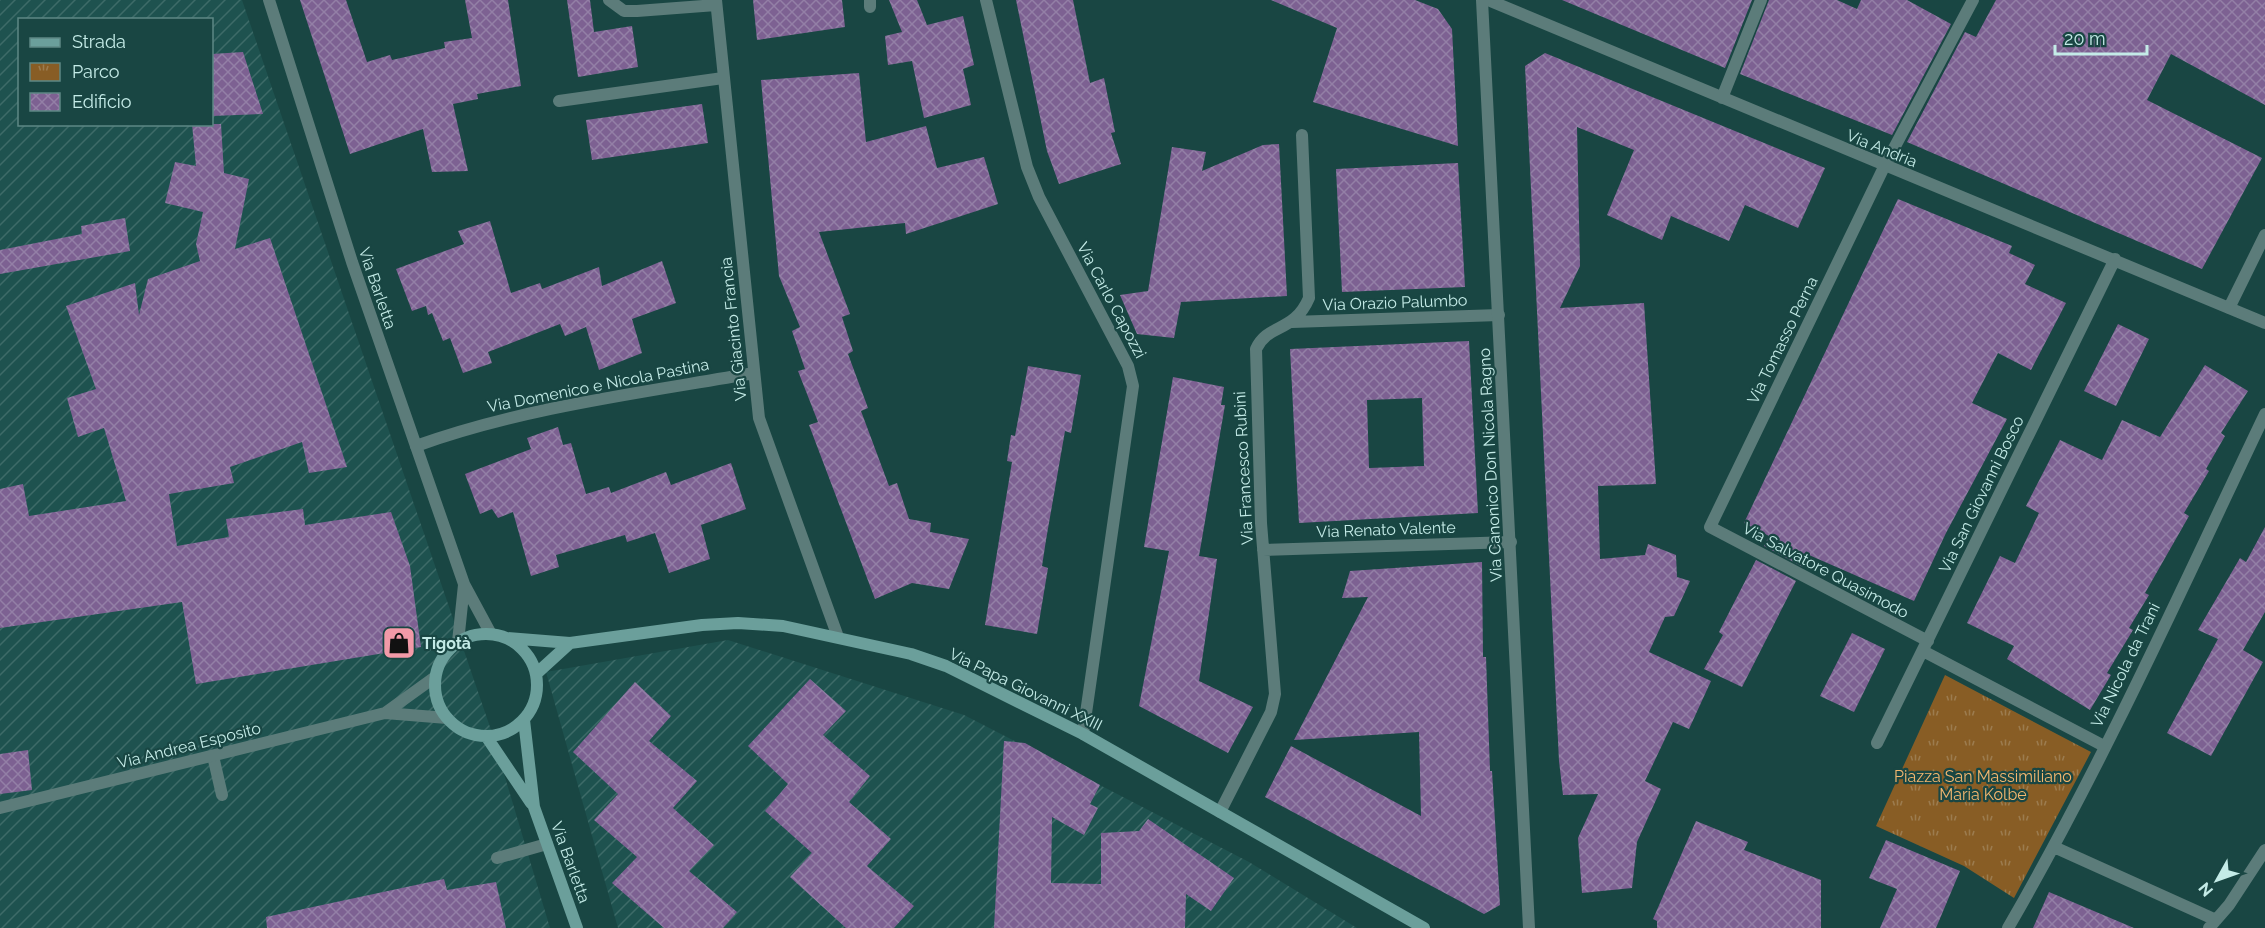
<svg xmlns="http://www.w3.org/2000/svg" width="2265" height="928" font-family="Raleway,sans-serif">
<defs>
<pattern id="industrial-furrows" width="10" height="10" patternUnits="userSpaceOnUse" patternTransform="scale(1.5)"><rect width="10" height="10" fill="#1e524f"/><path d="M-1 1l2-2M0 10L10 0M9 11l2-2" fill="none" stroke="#3d6b68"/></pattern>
<pattern id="park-tufts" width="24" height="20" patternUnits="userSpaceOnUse" patternTransform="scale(1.5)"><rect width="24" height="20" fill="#885d25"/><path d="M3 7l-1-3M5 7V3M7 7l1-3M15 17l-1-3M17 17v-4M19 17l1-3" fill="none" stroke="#9c7c4f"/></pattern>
<pattern id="building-cross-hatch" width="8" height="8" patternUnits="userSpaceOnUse" patternTransform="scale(1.5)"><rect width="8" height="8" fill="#7d6192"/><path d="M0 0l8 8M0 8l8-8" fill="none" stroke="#937fa6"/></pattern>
</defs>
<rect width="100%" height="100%" fill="#194643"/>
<!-- industrial -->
<path fill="url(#industrial-furrows)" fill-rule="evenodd" d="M 0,0 L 242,0 L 490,727 L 550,928 L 0,928 ZM 20,20 L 212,20 L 212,124 L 20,124 Z
M 728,640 L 964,715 L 1249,862 L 1357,928 L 618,928 L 546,672 Z"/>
<!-- park -->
<path fill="url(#park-tufts)" d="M 1945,675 L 2091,752 L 2014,898 L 1964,866 L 1876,826 Z"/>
<!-- building -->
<path fill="url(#building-cross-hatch)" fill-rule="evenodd" d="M 300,0 L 346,0 L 367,62 L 390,55 L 392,60 L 445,48 L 444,42 L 472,38 L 465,0 L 508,0 L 521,86 L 477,94 L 478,99 L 453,104 L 468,171 L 432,172 L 423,129 L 350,154 Z
M 567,0 L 590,0 L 594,32 L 632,26 L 638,67 L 578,77 Z
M 753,0 L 842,0 L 845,27 L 757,40 Z
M 889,0 L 917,0 L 927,25 L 963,16 L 974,65 L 963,69 L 971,105 L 924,118 L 912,61 L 888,65 L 885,36 L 902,32 Z
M 1016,0 L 1073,0 L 1090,83 L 1104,78 L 1115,132 L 1111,133 L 1121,164 L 1059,184 L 1047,151 Z
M 1271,0 L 1415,0 L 1438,9 L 1452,29 L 1458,146 L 1313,102 L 1337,28 Z
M 1562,0 L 1752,0 L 1725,68 Z
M 1769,0 L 1837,0 L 1857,9 L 1861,0 L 1907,0 L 1951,24 L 1892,135 L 1740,74 Z
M 1996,0 L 2265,0 L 2265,105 L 2171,54 L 2147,100 L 2262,158 L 2202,269 L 1907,142 L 1965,32 L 1976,37 Z
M 243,52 L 263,114 L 212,116 L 212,54 Z
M 1545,53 L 1825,168 L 1798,228 L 1745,205 L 1729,241 L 1671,216 L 1662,240 L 1607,215 L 1634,150 L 1577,127 L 1580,266 L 1560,308 L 1644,303 L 1656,484 L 1598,486 L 1600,559 L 1645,555 L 1648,544 L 1676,555 L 1677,577 L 1690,581 L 1674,616 L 1665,617 L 1649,652 L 1711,681 L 1689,729 L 1673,722 L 1645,781 L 1661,789 L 1637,842 L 1632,888 L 1582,893 L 1578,838 L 1598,794 L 1563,795 L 1559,761 L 1525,66 Z
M 859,73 L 866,142 L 926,126 L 937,168 L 984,157 L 998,204 L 906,234 L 905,223 L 819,232 L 850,314 L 842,317 L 853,351 L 848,354 L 868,408 L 861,411 L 889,486 L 897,483 L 909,519 L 931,523 L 930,532 L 969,539 L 949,589 L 912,583 L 875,599 L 809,425 L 818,422 L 798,371 L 805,369 L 792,331 L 800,327 L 779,276 L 761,80 Z
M 702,104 L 708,143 L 592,160 L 586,120 Z
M 192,124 L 221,124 L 224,173 L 249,179 L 235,249 L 270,238 L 347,467 L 309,473 L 302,442 L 230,467 L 234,483 L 169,494 L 177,546 L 229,537 L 226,519 L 303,509 L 305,525 L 391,512 L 410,566 L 421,647 L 196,684 L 182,602 L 0,628 L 0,489 L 23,484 L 29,516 L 126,501 L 104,428 L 78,437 L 67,398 L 96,389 L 66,306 L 135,283 L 139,315 L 148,279 L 200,261 L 196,244 L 203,212 L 165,203 L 175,162 L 196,166 Z
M 1279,144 L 1287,296 L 1181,302 L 1174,338 L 1137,334 L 1120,295 L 1148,291 L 1172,147 L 1206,152 L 1202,171 L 1263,145 Z
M 1458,163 L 1465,287 L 1342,292 L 1336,169 Z
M 1898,199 L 2012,246 L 2009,253 L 2035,265 L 2025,284 L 2066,303 L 2031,370 L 1998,353 L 1972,403 L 2007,419 L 1946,533 L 1914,601 L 1809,555 L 1803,567 L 1764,546 L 1769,536 L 1744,523 Z
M 125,218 L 130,251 L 0,274 L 0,250 L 82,234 L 81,226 Z
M 490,221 L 511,293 L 540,283 L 542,289 L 599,267 L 602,286 L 662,261 L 676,303 L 632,319 L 642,353 L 599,370 L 586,327 L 565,336 L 560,324 L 488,352 L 492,363 L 463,373 L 450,338 L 443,341 L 432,313 L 428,315 L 426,306 L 412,311 L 396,269 L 464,244 L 458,231 Z
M 2118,324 L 2149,339 L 2116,406 L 2084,391 Z
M 1469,341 L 1478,513 L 1299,523 L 1290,349 ZM 1422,398 L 1424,466 L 1369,468 L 1367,400 Z
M 2205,365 L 2248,391 L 2221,433 L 2225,436 L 2206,469 L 2209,471 L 2184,513 L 2189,516 L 2145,593 L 2149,595 L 2129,628 L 2133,630 L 2107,673 L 2111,675 L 2090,710 L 2007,659 L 2014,646 L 1967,623 L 2000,556 L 2015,563 L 2039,513 L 2026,506 L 2060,440 L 2102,460 L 2122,420 L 2160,437 Z
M 1028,366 L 1081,375 L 1071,433 L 1065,431 L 1046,540 L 1042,566 L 1048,568 L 1037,634 L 985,625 L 1012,462 L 1007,461 L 1011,435 L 1015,436 Z
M 1173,377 L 1224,387 L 1221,405 L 1225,405 L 1199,556 L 1217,559 L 1199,681 L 1253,707 L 1228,753 L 1139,706 L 1169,551 L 1144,547 Z
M 558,427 L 563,445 L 571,443 L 586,494 L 609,487 L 611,493 L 666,472 L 671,485 L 731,463 L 746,509 L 701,525 L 710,559 L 669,573 L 655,533 L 627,542 L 625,535 L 556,555 L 559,567 L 531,576 L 513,512 L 498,518 L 492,509 L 480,514 L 465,474 L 531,449 L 527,438 Z
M 2265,527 L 2265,612 L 2243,650 L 2263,662 L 2211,756 L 2167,733 L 2218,639 L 2198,630 L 2240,558 L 2246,562 Z
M 1756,560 L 1796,581 L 1742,687 L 1704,669 L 1723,635 L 1719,632 Z
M 1482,562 L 1483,657 L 1486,657 L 1490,771 L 1492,771 L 1500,905 L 1484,914 L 1265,797 L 1291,746 L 1421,816 L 1419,732 L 1294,740 L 1368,597 L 1342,598 L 1350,571 Z
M 1852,633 L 1885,649 L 1854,712 L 1820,696 Z
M 810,679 L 846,711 L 823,735 L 870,776 L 849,802 L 891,839 L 867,866 L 914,906 L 894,928 L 846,928 L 790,877 L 812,853 L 765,811 L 788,784 L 748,746 Z
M 635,682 L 671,716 L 649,741 L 697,781 L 673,808 L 714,845 L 689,871 L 737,912 L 723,928 L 664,928 L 612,883 L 637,857 L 594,820 L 618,794 L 573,752 Z
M 1004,741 L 1025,743 L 1100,785 L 1090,804 L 1098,808 L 1084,835 L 1052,817 L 1051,883 L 1101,884 L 1101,833 L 1139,831 L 1148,819 L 1234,878 L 1211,911 L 1186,894 L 1185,928 L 994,928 Z
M 28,750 L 32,790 L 0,794 L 0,754 Z
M 1696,821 L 1748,842 L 1744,850 L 1821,880 L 1821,928 L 1657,928 L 1657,921 L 1653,919 Z
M 1886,840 L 1960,871 L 1936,928 L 1880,928 L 1897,889 L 1869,878 Z
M 444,879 L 447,890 L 496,882 L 506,928 L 267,928 L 266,917 Z
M 2049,892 L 2134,928 L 2033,928 Z"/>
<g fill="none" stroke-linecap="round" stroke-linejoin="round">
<!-- service -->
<path stroke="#5c7c7a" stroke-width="12" d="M 213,756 L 222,795
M 497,858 L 547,844"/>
<!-- minor -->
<path stroke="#5c7c7a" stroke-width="12" d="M 609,0 L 624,11 L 637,11 L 716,5
M 716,0 L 759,418 L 838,637
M 870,0 L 870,7
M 986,0 L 1027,167 L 1039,197 L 1128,366 L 1133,386 L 1083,734
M 1488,0 L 2265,323
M 1722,98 L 1761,0
M 559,101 L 723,78
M 2229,308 L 2265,235
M 1292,322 L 1499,315
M 416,446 C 525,407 640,393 754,373
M 1263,550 L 1511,542
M 1928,641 L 1710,527 L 1884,167 L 1973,0
M 1923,651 L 2104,746
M 385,713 L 435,677
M 1877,743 L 2115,259
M 0,808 L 385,713 L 447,718
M 1220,812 L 1271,712 L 1275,694 L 1261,523 L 1256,349 C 1268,323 1294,333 1309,298 L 1302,135
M 2054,847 L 2216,920
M 2008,928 C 2104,762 2183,586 2265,414
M 2209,928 L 2229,905 L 2265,850"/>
<!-- tertiary -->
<path stroke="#5c7c7a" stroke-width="12" d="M 269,0 L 352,262 L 464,584 L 491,634
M 1482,0 L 1529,928
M 458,642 L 464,585"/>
<!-- secondary -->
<path stroke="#6b9f9b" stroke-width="12" d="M435 685a51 51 0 1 1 102 0a51 51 0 1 1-102 0Z
M 507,638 L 570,643 L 702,625 L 738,623 L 783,626 L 911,654 L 946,666 L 1083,734 L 1424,928
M 536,674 L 570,643
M 524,720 L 534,807 L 577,928
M 486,736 L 531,803"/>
</g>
<!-- icons -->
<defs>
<symbol id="shop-square" viewBox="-11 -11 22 22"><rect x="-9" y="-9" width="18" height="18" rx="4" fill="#f39aa8" stroke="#194643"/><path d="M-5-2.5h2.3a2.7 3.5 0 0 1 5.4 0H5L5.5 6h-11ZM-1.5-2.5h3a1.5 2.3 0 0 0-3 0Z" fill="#111"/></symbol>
</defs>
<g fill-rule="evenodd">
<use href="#shop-square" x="380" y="624" width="38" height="38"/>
</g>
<g text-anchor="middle" stroke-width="4.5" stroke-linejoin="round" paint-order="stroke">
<!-- street labels -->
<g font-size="16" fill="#c4ebe7" stroke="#194643">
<text transform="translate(1882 148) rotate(22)" y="6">Via Andria</text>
<text transform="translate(378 288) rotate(71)" y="6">Via Barletta</text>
<text transform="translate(1112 300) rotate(62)" y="6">Via Carlo Capozzi</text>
<text transform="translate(1395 302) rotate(-2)" y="6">Via Orazio Palumbo</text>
<text transform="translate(733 329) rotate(-96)" y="6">Via Giacinto Francia</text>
<text transform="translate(1782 340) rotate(-64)" y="6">Via Tomasso Perna</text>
<text transform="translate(598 385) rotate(-11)" y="6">Via Domenico e Nicola Pastina</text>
<text transform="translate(1490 465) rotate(-93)" y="6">Via Canonico Don Nicola Ragno</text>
<text transform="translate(1243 468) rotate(-93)" y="6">Via Francesco Rubini</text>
<text transform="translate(1981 494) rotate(-64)" y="6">Via San Giovanni Bosco</text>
<text transform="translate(1386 529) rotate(-2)" y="6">Via Renato Valente</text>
<text transform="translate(1826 570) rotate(28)" y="6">Via Salvatore Quasimodo</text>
<text transform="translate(2125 665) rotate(-64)" y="6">Via Nicola da Trani</text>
<text transform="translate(1026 689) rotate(26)" y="6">Via Papa Giovanni XXIII</text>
<text transform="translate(189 745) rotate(-14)" y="6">Via Andrea Esposito</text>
<text transform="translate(571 862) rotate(70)" y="6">Via Barletta</text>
</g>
<!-- poi labels -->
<g font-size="16" font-weight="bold" fill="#c4ebe7" stroke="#194643" text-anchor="start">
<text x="422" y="649">Tigotà</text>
</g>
<!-- park labels -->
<g font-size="16" fill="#f4b76f" stroke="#194643">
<text x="1983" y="782">Piazza San Massimiliano<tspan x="1983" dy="18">Maria Kolbe</tspan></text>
</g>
</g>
<!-- legend -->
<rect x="18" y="18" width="195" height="108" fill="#194643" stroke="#5d8885" stroke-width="1.5"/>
<rect x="30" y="38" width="30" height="9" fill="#6b9f9b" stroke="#5d8885" stroke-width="1.5"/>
<text x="72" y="48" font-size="18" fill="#c4ebe7">Strada</text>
<rect x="30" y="63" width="30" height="18" fill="url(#park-tufts)" stroke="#5d8885" stroke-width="1.5"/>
<text x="72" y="78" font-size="18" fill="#c4ebe7">Parco</text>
<rect x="30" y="93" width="30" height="18" fill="url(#building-cross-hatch)" stroke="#5d8885" stroke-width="1.5"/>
<text x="72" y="108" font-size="18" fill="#c4ebe7">Edificio</text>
<!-- north arrow -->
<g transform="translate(2217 880) rotate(230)" stroke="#194643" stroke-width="4.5" paint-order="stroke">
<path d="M0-4.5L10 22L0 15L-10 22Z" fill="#c4ebe7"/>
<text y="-9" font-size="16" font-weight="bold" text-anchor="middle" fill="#c4ebe7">N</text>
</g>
<!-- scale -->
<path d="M2055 45v9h92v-9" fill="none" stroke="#c4ebe7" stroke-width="3"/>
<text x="2064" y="45" font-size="18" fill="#c4ebe7" stroke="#194643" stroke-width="4.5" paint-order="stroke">20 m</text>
</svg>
